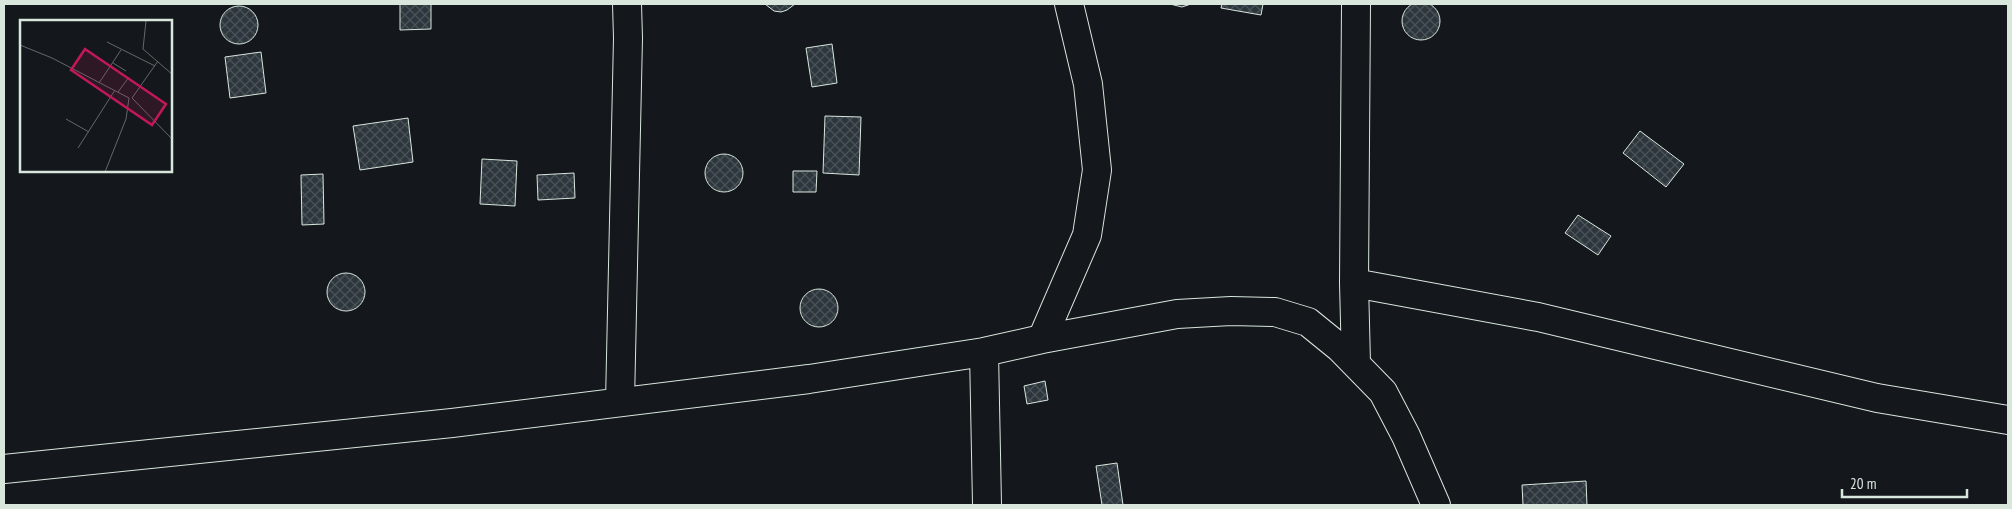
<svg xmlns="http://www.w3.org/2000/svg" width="2012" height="509" font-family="'PT Sans Narrow',sans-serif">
<defs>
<pattern id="building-cross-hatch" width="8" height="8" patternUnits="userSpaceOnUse" patternTransform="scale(1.25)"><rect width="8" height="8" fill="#2c363c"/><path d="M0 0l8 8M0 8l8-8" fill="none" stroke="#4a5358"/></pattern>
</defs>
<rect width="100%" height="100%" fill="#14181c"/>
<!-- building -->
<path fill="url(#building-cross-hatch)" stroke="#d8e6dc" d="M1402 21a19 19 0 1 1 38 0a19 19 0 1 1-38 0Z
M 400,4 L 431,4 L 431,29 L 400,30 Z
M 765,4 L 764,4 L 795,4 L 787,10 L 781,12 L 774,11 Z
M 1170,4 L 1191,4 L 1182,7 Z
M 1222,4 L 1263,4 L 1261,15 L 1221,8 Z
M220 25a19 19 0 1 1 38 0a19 19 0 1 1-38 0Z
M 832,44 L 837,83 L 812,87 L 806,48 Z
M 261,52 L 266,93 L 230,98 L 225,57 Z
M 825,116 L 861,117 L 859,175 L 823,173 Z
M 408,118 L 413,162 L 360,170 L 353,126 Z
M 1640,131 L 1684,164 L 1666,187 L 1623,153 Z
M705 173a19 19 0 1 1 38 0a19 19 0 1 1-38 0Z
M 482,159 L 517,161 L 515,206 L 480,204 Z
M 793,171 L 817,171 L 816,192 L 793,192 Z
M 574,173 L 575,198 L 538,200 L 537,175 Z
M 323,174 L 324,224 L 302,225 L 301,175 Z
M 1578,215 L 1611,236 L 1598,255 L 1565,233 Z
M327 292a19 19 0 1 1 38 0a19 19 0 1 1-38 0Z
M800 308a19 19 0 1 1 38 0a19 19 0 1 1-38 0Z
M 1045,381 L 1048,400 L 1027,404 L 1024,386 Z
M 1117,463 L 1123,505 L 1102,505 L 1096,466 Z
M 1586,481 L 1587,505 L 1523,505 L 1522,485 Z"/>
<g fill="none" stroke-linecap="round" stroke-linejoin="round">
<defs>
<path id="minor" d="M 1354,283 L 1538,317 L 1877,398 L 2008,420
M 1042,339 L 1087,235 L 1097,170 L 1088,84 L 1069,4
M 984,352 L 987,505
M 1356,363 L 1354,283 L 1356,4
M 620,402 L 628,38 L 627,4
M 4,469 L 452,423 L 809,379 L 984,352 L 1042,339 L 1177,314 L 1231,311 L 1275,312 L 1308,322 L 1340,348 L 1383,392 L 1406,436 L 1436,505"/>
</defs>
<!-- minor casing -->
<use href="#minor" stroke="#d8e6dc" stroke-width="30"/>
<!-- minor -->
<use href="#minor" stroke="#14181c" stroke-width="28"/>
</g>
<!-- overview -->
<g transform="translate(20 20)">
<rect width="152" height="152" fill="#14181c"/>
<path fill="none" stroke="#626a69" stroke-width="1" d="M 126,1 L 123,29 L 153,55M 87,22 L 135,46M 0,25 L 32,38 L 109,78 L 106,99 L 85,152M 93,43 L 106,51M 79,63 L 101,30M 98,72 L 109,57M 112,78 L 153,120M 112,78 L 138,41M 46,99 L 69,112M 58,128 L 95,70"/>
<path fill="#c2185b" fill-opacity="0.15" stroke="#c2185b" stroke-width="2.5" d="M 65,29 L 146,84 L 132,105 L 51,50 Z"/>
<rect width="152" height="152" fill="none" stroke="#d8e6dc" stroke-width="2.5"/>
</g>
<!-- border -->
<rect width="2012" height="509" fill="none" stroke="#d8e6dc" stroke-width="10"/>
<!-- scale -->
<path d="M1842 489v8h125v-8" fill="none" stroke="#d8e6dc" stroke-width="2.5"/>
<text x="1850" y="489" font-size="15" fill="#d8e6dc" stroke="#14181c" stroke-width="4" paint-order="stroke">20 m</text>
</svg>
